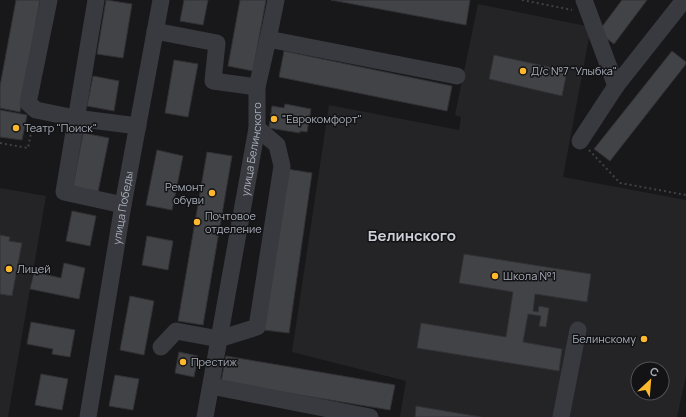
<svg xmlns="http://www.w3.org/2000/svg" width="686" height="417" font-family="Manrope,sans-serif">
<rect width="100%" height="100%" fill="#18181a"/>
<!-- built -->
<path fill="#242427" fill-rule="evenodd" d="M 478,4 L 591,27 L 563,177 L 686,200 L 686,376 L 677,417 L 400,417 L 406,381 L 292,352 L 329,105 L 459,130 L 461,117 L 455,115 ZM 638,369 L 662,369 L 662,393 L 638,393 Z
M 0,188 L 46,196 L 8,417 L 0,417 Z"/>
<!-- building -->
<path fill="#424347" stroke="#323236" d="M 16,0 L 40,0 L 20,112 L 0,108 L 0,86 Z
M 106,0 L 132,4 L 123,58 L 97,54 Z
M 184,0 L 208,0 L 203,25 L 180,21 Z
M 240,0 L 266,0 L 253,71 L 228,66 Z
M 331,0 L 470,0 L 466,25 Z
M 622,0 L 647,0 L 614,44 L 598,32 Z
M 284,51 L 452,86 L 447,111 L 279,77 Z
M 672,51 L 686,62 L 686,64 L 610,161 L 594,149 Z
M 494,55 L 567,71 L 562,96 L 489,79 Z
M 174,60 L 198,64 L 188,117 L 165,113 Z
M 93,76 L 119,81 L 114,111 L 87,106 Z
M 285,104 L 311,109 L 307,132 L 300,131 L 300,133 L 269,128 L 272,106 L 284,108 Z
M 0,110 L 27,115 L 22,140 L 0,137 Z
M 83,133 L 109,138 L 98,192 L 73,187 Z
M 157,150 L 183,156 L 172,210 L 146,205 Z
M 207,152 L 232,156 L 203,325 L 178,321 Z
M 287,169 L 312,173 L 289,333 L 264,330 Z
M 72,211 L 96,216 L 90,246 L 66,241 Z
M 0,235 L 10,237 L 9,241 L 22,243 L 12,296 L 0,294 Z
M 147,236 L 173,241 L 168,270 L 142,265 Z
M 464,254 L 591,274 L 587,302 L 535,294 L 533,311 L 538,312 L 539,306 L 549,308 L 546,327 L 539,326 L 541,316 L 528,314 L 523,342 L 562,349 L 559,371 L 417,348 L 421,323 L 506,337 L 513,292 L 459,283 Z
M 64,263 L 85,268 L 79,299 L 30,289 L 34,272 L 61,278 Z
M 130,296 L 154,301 L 144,355 L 120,350 Z
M 31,322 L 75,330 L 70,357 L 52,354 L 53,349 L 27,344 Z
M 179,352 L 198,356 L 194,377 L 175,373 Z
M 226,356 L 395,385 L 390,410 L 221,382 Z
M 41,374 L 68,379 L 62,410 L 35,405 Z
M 115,375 L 139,379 L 133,410 L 109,406 Z
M 416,406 L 481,417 L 415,417 Z"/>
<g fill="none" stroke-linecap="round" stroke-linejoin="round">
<!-- path -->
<path stroke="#3e4146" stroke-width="2" stroke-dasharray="2 3" stroke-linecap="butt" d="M 522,0 L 572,10
M 0,143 L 28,148 L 33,123
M 589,150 L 620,183 L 686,195"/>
<!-- minor -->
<g stroke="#383a3f" stroke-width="17">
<path d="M 49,0 L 28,103 L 36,110 L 75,118 L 138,126"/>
<path d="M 96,0 L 64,192 L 123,205"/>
<path d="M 584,0 L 616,86 L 684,0"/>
<path d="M 155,31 L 217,43 L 213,81 L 257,87"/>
<path d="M 268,39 L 457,76"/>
<path d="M 580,141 L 616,86"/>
<path d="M 161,347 L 176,331 L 219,339 L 257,327 L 282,166 L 277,145 L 257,128"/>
<path d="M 211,386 L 370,417"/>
<path id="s1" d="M 88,417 L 123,205 L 161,0"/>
<path id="s2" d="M 205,417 L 257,128 L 257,87 L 268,39 L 276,0"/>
<path d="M 561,417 L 578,330"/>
</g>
</g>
<!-- markers -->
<g fill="#fdb82d" stroke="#131315" stroke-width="1.5">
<circle cx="523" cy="71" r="4"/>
<circle cx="274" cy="119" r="4"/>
<circle cx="16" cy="128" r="4"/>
<circle cx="212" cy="193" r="4"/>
<circle cx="197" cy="222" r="4"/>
<circle cx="9" cy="269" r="4"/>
<circle cx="495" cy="276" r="4"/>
<circle cx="644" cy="339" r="4"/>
<circle cx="183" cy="362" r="4"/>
</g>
<g text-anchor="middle" stroke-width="3" stroke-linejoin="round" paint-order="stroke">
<!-- poi labels -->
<g font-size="11" fill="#a9afbb" stroke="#131315" text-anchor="start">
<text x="531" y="75">Д/с №7 "Улыбка"</text>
<text x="282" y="123">"Еврокомфорт"</text>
<text x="24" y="132">Театр "Поиск"</text>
<text x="204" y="191" text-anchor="end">Ремонт<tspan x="204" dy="13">обуви</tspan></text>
<text x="205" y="220">Почтовое<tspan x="205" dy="13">отделение</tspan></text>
<text x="17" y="273">Лицей</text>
<text x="503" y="280">Школа №1</text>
<text x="636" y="343" text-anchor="end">Белинскому</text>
<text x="191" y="366">Престиж</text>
</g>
<!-- street labels -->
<g font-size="11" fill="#a9afbb" stroke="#131315">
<text dy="4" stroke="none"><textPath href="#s2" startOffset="272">улица Белинского</textPath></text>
<text dy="4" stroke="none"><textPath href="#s1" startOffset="212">улица Победы</textPath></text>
</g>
<!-- district labels -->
<g font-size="15" font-weight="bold" fill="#cbced6" stroke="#131315">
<text x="412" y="241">Белинского</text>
</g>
</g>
<!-- north arrow -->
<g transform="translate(650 381) rotate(26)"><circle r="19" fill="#131315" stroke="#4f5157"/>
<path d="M0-3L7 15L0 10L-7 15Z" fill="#fdb82d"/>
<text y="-6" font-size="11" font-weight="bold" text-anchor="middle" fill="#a9afbb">С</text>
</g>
</svg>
